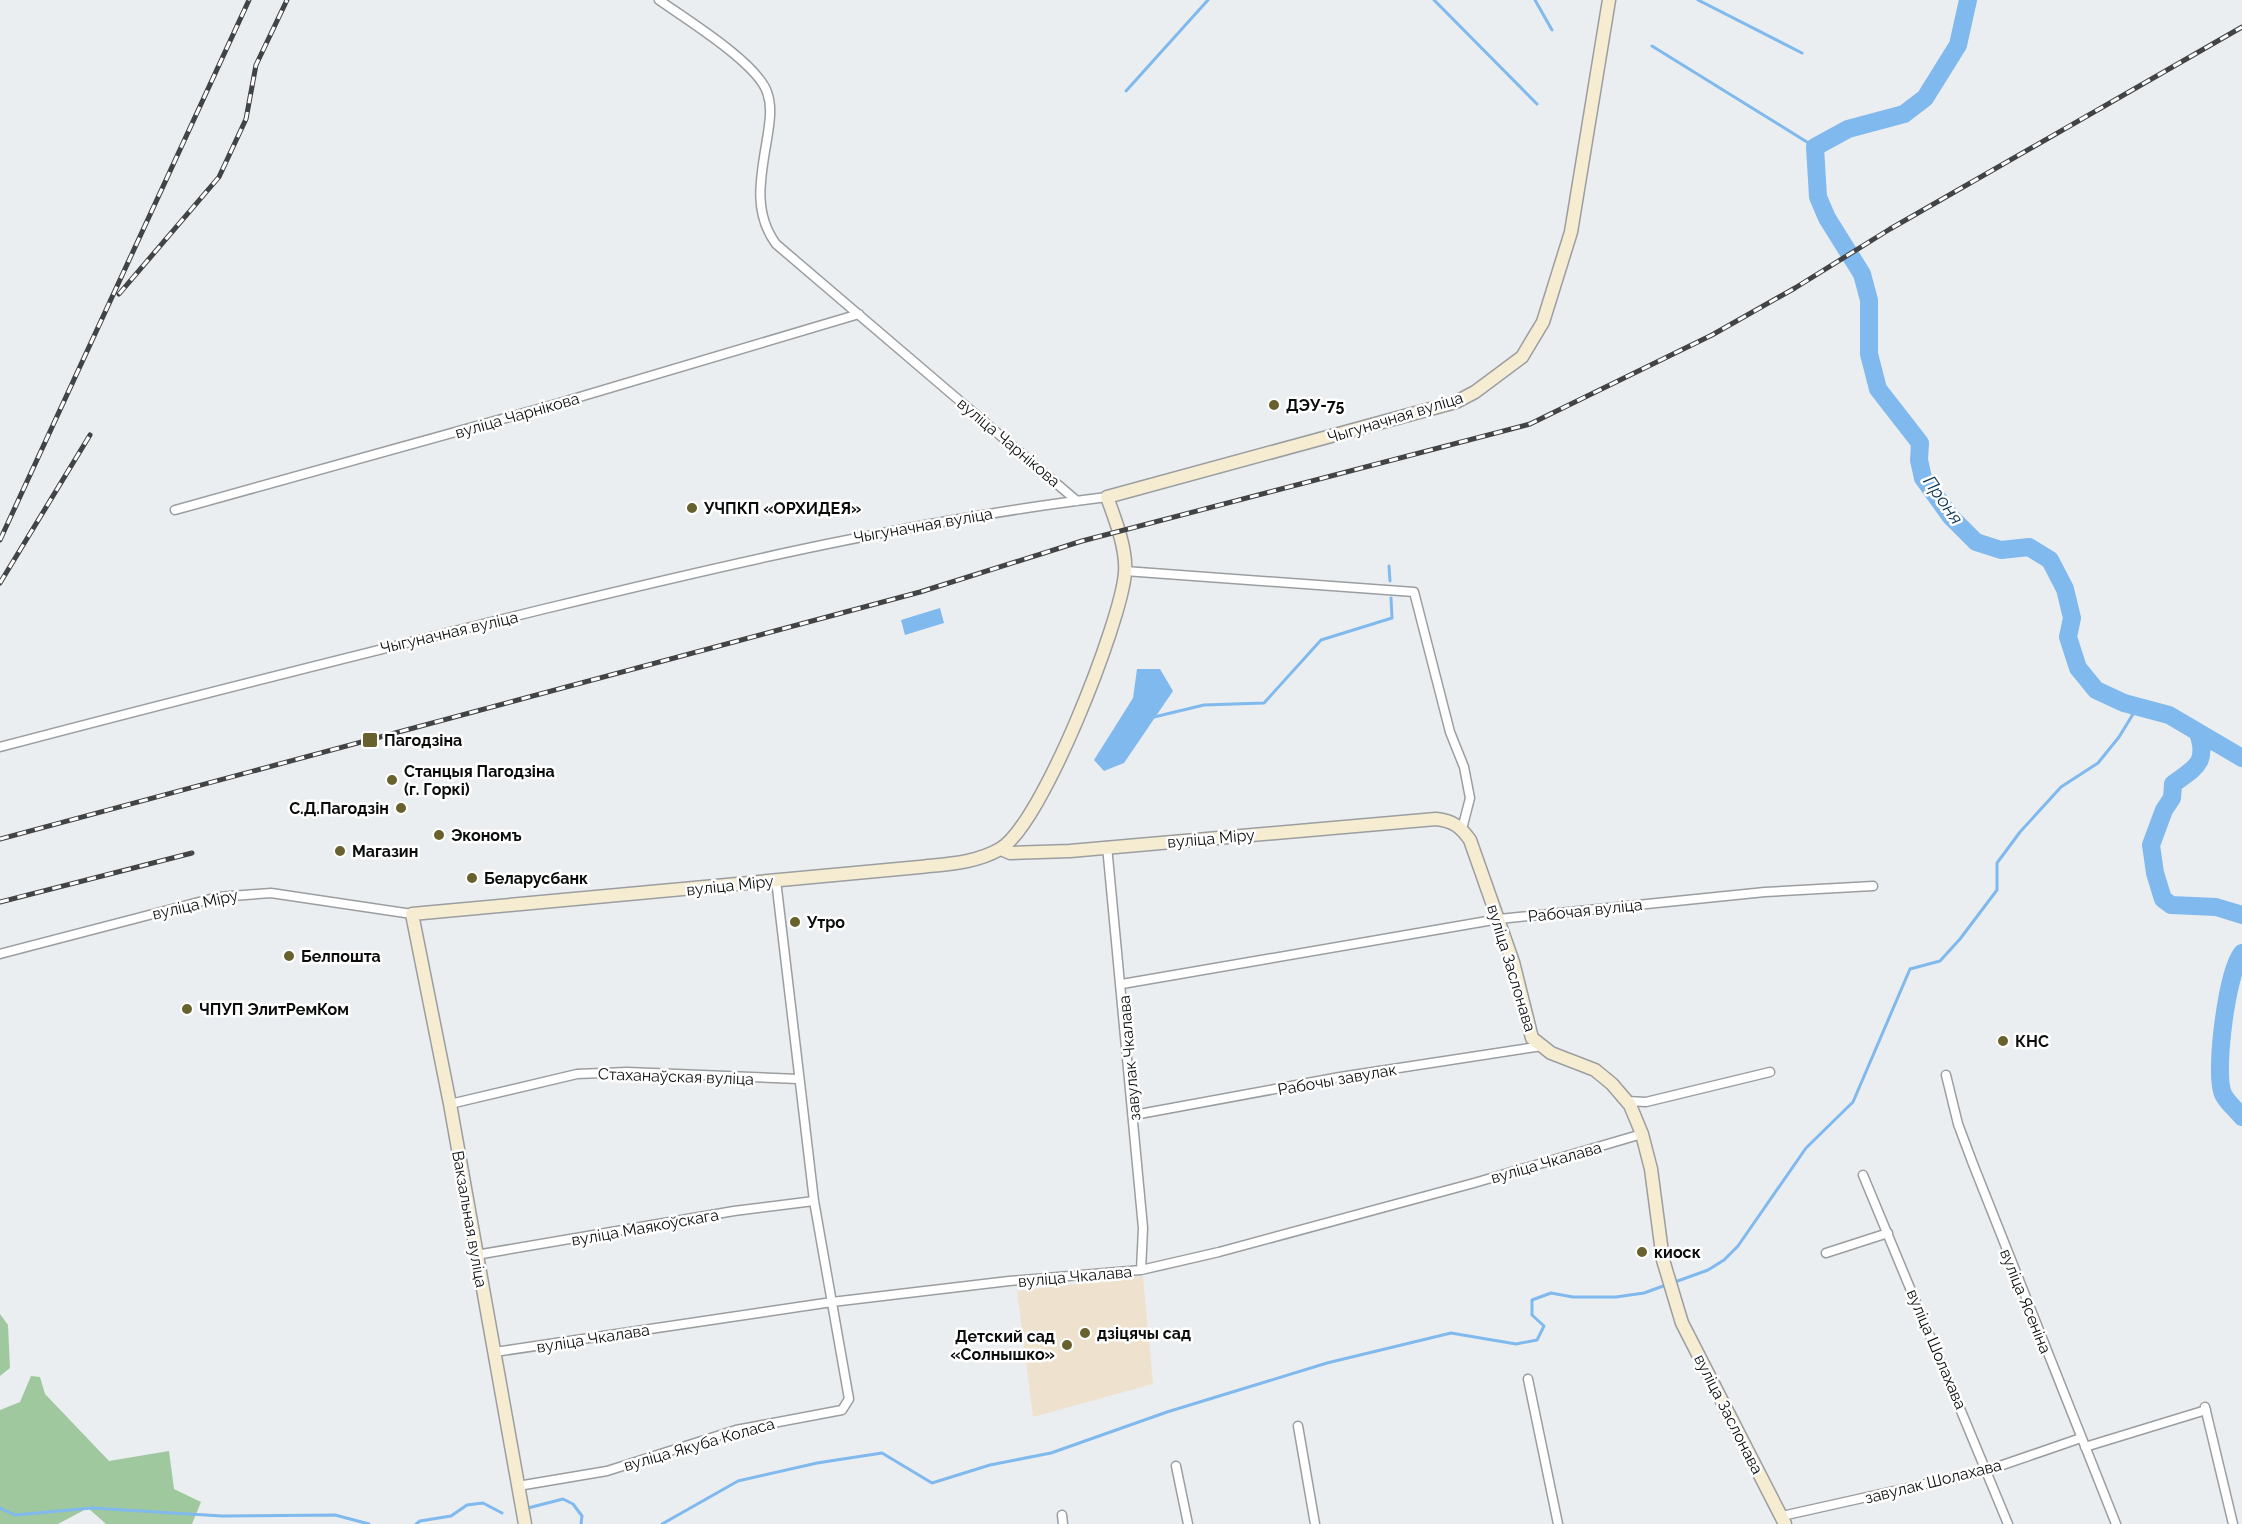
<svg xmlns="http://www.w3.org/2000/svg" width="2242" height="1524" font-family="Raleway,sans-serif">
<rect width="100%" height="100%" fill="#ebeef0"/>
<!-- education -->
<path fill="#eee2ce" d="M 1143,1276 L 1153,1384 L 1033,1417 L 1017,1291 Z"/>
<!-- green -->
<path fill="#a0c89e" d="M 0,1314 L 8,1325 L 10,1368 L 0,1376 Z
M 31,1376 L 40,1377 L 45,1394 L 109,1461 L 169,1451 L 174,1489 L 201,1502 L 192,1524 L 106,1524 L 88,1508 L 58,1524 L 0,1524 L 0,1410 L 20,1402 Z"/>
<!-- water -->
<path fill="#80b9ed" d="M 940,608 L 944,623 L 905,635 L 901,620 Z
M 1137,669 L 1160,669 L 1173,691 L 1124,763 L 1104,771 L 1094,760 L 1133,698 Z"/>
<g fill="none" stroke-linecap="round" stroke-linejoin="round">
<!-- stream -->
<path stroke="#80b9ed" stroke-width="3" d="M 1434,0 L 1537,104
M 1535,0 L 1552,30
M 1698,0 L 1802,53
M 1652,46 L 1815,147
M 1126,91 L 1208,0
M 1389,566 L 1390,581
M 1154,717 L 1204,705 L 1264,703 L 1321,640 L 1392,618 L 1391,598
M 1672,1283 L 1708,1270 L 1724,1260 L 1738,1246 L 1806,1148 L 1853,1102 L 1910,969 L 1940,961 L 1960,939 L 1997,890 L 1997,863 L 2020,832 L 2061,787 L 2098,763 L 2119,737 L 2138,706
M 0,1508 L 15,1515 L 92,1508 L 222,1516 L 335,1515 L 369,1524
M 528,1508 L 563,1499 L 573,1504 L 582,1516 L 581,1524
M 416,1524 L 420,1521 L 451,1516 L 467,1505 L 483,1503 L 502,1513
M 662,1524 L 738,1481 L 817,1463 L 882,1453 L 932,1483 L 990,1465 L 1051,1453 L 1167,1412 L 1327,1363 L 1451,1333 L 1516,1344 L 1537,1340 L 1544,1326 L 1532,1315 L 1532,1300 L 1551,1293 L 1573,1297 L 1616,1297 L 1644,1293 L 1666,1285"/>
<!-- river -->
<path stroke="#80b9ed" stroke-width="18" d="M 1968,0 L 1958,45 L 1925,98 L 1904,114 L 1848,129 L 1815,147 L 1818,197 L 1827,218 L 1862,274 L 1869,300 L 1869,354 L 1878,389 L 1920,443 L 1919,460 L 1923,478 L 1951,517 L 1976,542 L 2001,550 L 2029,547 L 2050,560 L 2065,589 L 2072,618 L 2068,637 L 2078,668 L 2096,690 L 2124,703 L 2169,715 L 2242,758
M 2198,733 C 2208,763 2196,767 2173,784 L 2172,798 L 2164,810 L 2151,845 L 2155,873 L 2163,899 L 2171,905 L 2216,907 L 2242,915
M 2242,953 C 2227,972 2215,1067 2222,1091 C 2224,1100 2236,1109 2242,1117"/>
<defs>
<path id="street" d="M 659,0 C 686,19 757,63 767,92 C 772,106 770,119 768,133 C 762,172 751,210 776,244 L 1077,501
M 175,510 L 556,404 L 859,314
M 1125,571 L 1414,592 L 1450,732 L 1464,767 L 1470,798 L 1462,829
M 0,747 C 182,699 365,653 548,608 C 733,563 918,520 1107,497
M 1107,846 L 1143,1228 L 1141,1270
M 0,954 L 218,897 L 271,893 L 412,914
M 1122,984 L 1499,919 L 1765,892 L 1873,886
M 1946,1075 L 1958,1124 L 1973,1164 L 2116,1524
M 1627,1101 L 1646,1102 L 1770,1072
M 450,1104 L 577,1074 L 627,1072 L 798,1079
M 1134,1115 L 1340,1077 L 1542,1046
M 1863,1175 L 2008,1524
M 1826,1253 L 1888,1233
M 476,1255 L 734,1211 L 814,1201
M 495,1352 L 832,1302 L 1009,1281 L 1141,1270 L 1219,1252 L 1474,1183 L 1642,1134
M 1528,1379 L 1558,1524
M 2205,1407 L 2233,1524
M 1298,1426 L 1315,1524
M 2085,1447 L 2206,1410
M 1176,1466 L 1188,1524
M 518,1486 L 607,1471 L 736,1430 L 842,1410 L 849,1399 L 814,1201 L 776,880
M 1062,1515 L 1063,1524
M 1782,1516 L 1988,1470 L 2081,1438"/>
<path id="secondary" d="M 1001,849 L 1010,853 L 1070,851 L 1436,819 C 1453,821 1460,826 1470,840 L 1513,962 L 1532,1038 L 1551,1053 L 1595,1070 L 1612,1084 L 1630,1105 L 1642,1134 L 1651,1169 L 1663,1260 L 1682,1323 L 1785,1524
M 525,1524 L 450,1104 L 412,914 L 920,867 C 947,864 976,863 1000,849 C 1042,825 1121,622 1125,573 C 1127,549 1115,519 1107,497 L 1456,402 L 1475,392 L 1522,357 L 1543,322 L 1571,232 L 1609,0"/>
</defs>
<!-- street casing -->
<use href="#street" stroke="#9b9ea0" stroke-width="11"/>
<!-- secondary casing -->
<use href="#secondary" stroke="#9b9ea0" stroke-width="15"/>
<!-- street -->
<use href="#street" stroke="#fff" stroke-width="8"/>
<!-- secondary -->
<use href="#secondary" stroke="#f6ecd2" stroke-width="12"/>
<defs>
<path id="rail" d="M 119,294 L 219,177 L 246,119 L 256,65 L 287,0
M 0,540 L 249,0
M 0,583 L 90,435
M 0,839 L 920,592 L 1082,541 L 1530,424 L 1712,335 L 1795,288 L 1890,229 L 2242,27
M 0,902 L 192,853"/>
</defs>
<!-- rail casing -->
<use href="#rail" stroke="#424344" stroke-width="5"/>
<!-- rail -->
<use href="#rail" stroke="#fff" stroke-width="3" stroke-dasharray="9" stroke-linecap="butt"/>
</g>
<!-- markers -->
<g fill="#68602d" stroke="#fff" stroke-width="2">
<circle cx="1274" cy="405" r="6"/>
<circle cx="692" cy="508" r="6"/>
<rect x="362" y="732" width="16" height="16" rx="3"/>
<circle cx="392" cy="780" r="6"/>
<circle cx="401" cy="808" r="6"/>
<circle cx="439" cy="835" r="6"/>
<circle cx="340" cy="851" r="6"/>
<circle cx="472" cy="878" r="6"/>
<circle cx="795" cy="922" r="6"/>
<circle cx="289" cy="956" r="6"/>
<circle cx="187" cy="1009" r="6"/>
<circle cx="2003" cy="1041" r="6"/>
<circle cx="1642" cy="1252" r="6"/>
<circle cx="1085" cy="1333" r="6"/>
<circle cx="1067" cy="1345" r="6"/>
</g>
<g text-anchor="middle" stroke-width="5" stroke-linejoin="round" paint-order="stroke">
<!-- poi labels -->
<g font-size="16" font-weight="bold" fill="#0b0c0c" stroke="#fff" text-anchor="start">
<text x="1286" y="411">ДЭУ-75</text>
<text x="704" y="514">УЧПКП «ОРХИДЕЯ»</text>
<text x="384" y="746">Пагодзіна</text>
<text x="404" y="777">Станцыя Пагодзіна<tspan x="404" dy="18">(г. Горкі)</tspan></text>
<text x="389" y="814" text-anchor="end">С.Д.Пагодзін</text>
<text x="451" y="841">Экономъ</text>
<text x="352" y="857">Магазин</text>
<text x="484" y="884">Беларусбанк</text>
<text x="807" y="928">Утро</text>
<text x="301" y="962">Белпошта</text>
<text x="199" y="1015">ЧПУП ЭлитРемКом</text>
<text x="2015" y="1047">КНС</text>
<text x="1654" y="1258">киоск</text>
<text x="1097" y="1339">дзіцячы сад</text>
<text x="1055" y="1342" text-anchor="end">Детский сад<tspan x="1055" dy="18">«Солнышко»</tspan></text>
</g>
<!-- street labels -->
<g font-size="16" fill="#0b0c0c" stroke="#fff">
<text transform="translate(517 415) rotate(-16)" y="6">вуліца Чарнікова</text>
<text transform="translate(1395 417) rotate(-17)" y="6">Чыгуначная вуліца</text>
<text transform="translate(1009 442) rotate(40)" y="6">вуліца Чарнікова</text>
<text transform="translate(923 525) rotate(-10)" y="6">Чыгуначная вуліца</text>
<text transform="translate(449 632) rotate(-13)" y="6">Чыгуначная вуліца</text>
<text transform="translate(1211 838) rotate(-5)" y="6">вуліца Міру</text>
<text transform="translate(730 885) rotate(-6)" y="6">вуліца Міру</text>
<text transform="translate(195 904) rotate(-13)" y="6">вуліца Міру</text>
<text transform="translate(1585 910) rotate(-6)" y="6">Рабочая вуліца</text>
<text transform="translate(1512 968) rotate(73)" y="6">вуліца Заслонава</text>
<text transform="translate(1129 1058) rotate(-95)" y="6">завулак Чкалава</text>
<text transform="translate(676 1076) rotate(2)" y="6">Стаханаўская вуліца</text>
<text transform="translate(1337 1079) rotate(-10)" y="6">Рабочы завулак</text>
<text transform="translate(1546 1162) rotate(-16)" y="6">вуліца Чкалава</text>
<text transform="translate(470 1219) rotate(80)" y="6">Вакзальная вуліца</text>
<text transform="translate(645 1227) rotate(-10)" y="6">вуліца Маякоўскага</text>
<text transform="translate(1075 1276) rotate(-5)" y="6">вуліца Чкалава</text>
<text transform="translate(2026 1301) rotate(68)" y="6">вуліца Ясеніна</text>
<text transform="translate(593 1338) rotate(-9)" y="6">вуліца Чкалава</text>
<text transform="translate(1937 1349) rotate(67)" y="6">вуліца Шолахава</text>
<text transform="translate(1729 1414) rotate(63)" y="6">вуліца Заслонава</text>
<text transform="translate(699 1444) rotate(-16)" y="6">вуліца Якуба Коласа</text>
<text transform="translate(1933 1481) rotate(-14)" y="6">завулак Шолахава</text>
</g>
<!-- water labels -->
<g font-size="18" font-style="italic" fill="#063253" stroke="#fff">
<text transform="translate(1943 500) rotate(55)" y="6">Проня</text>
</g>
</g>
</svg>
